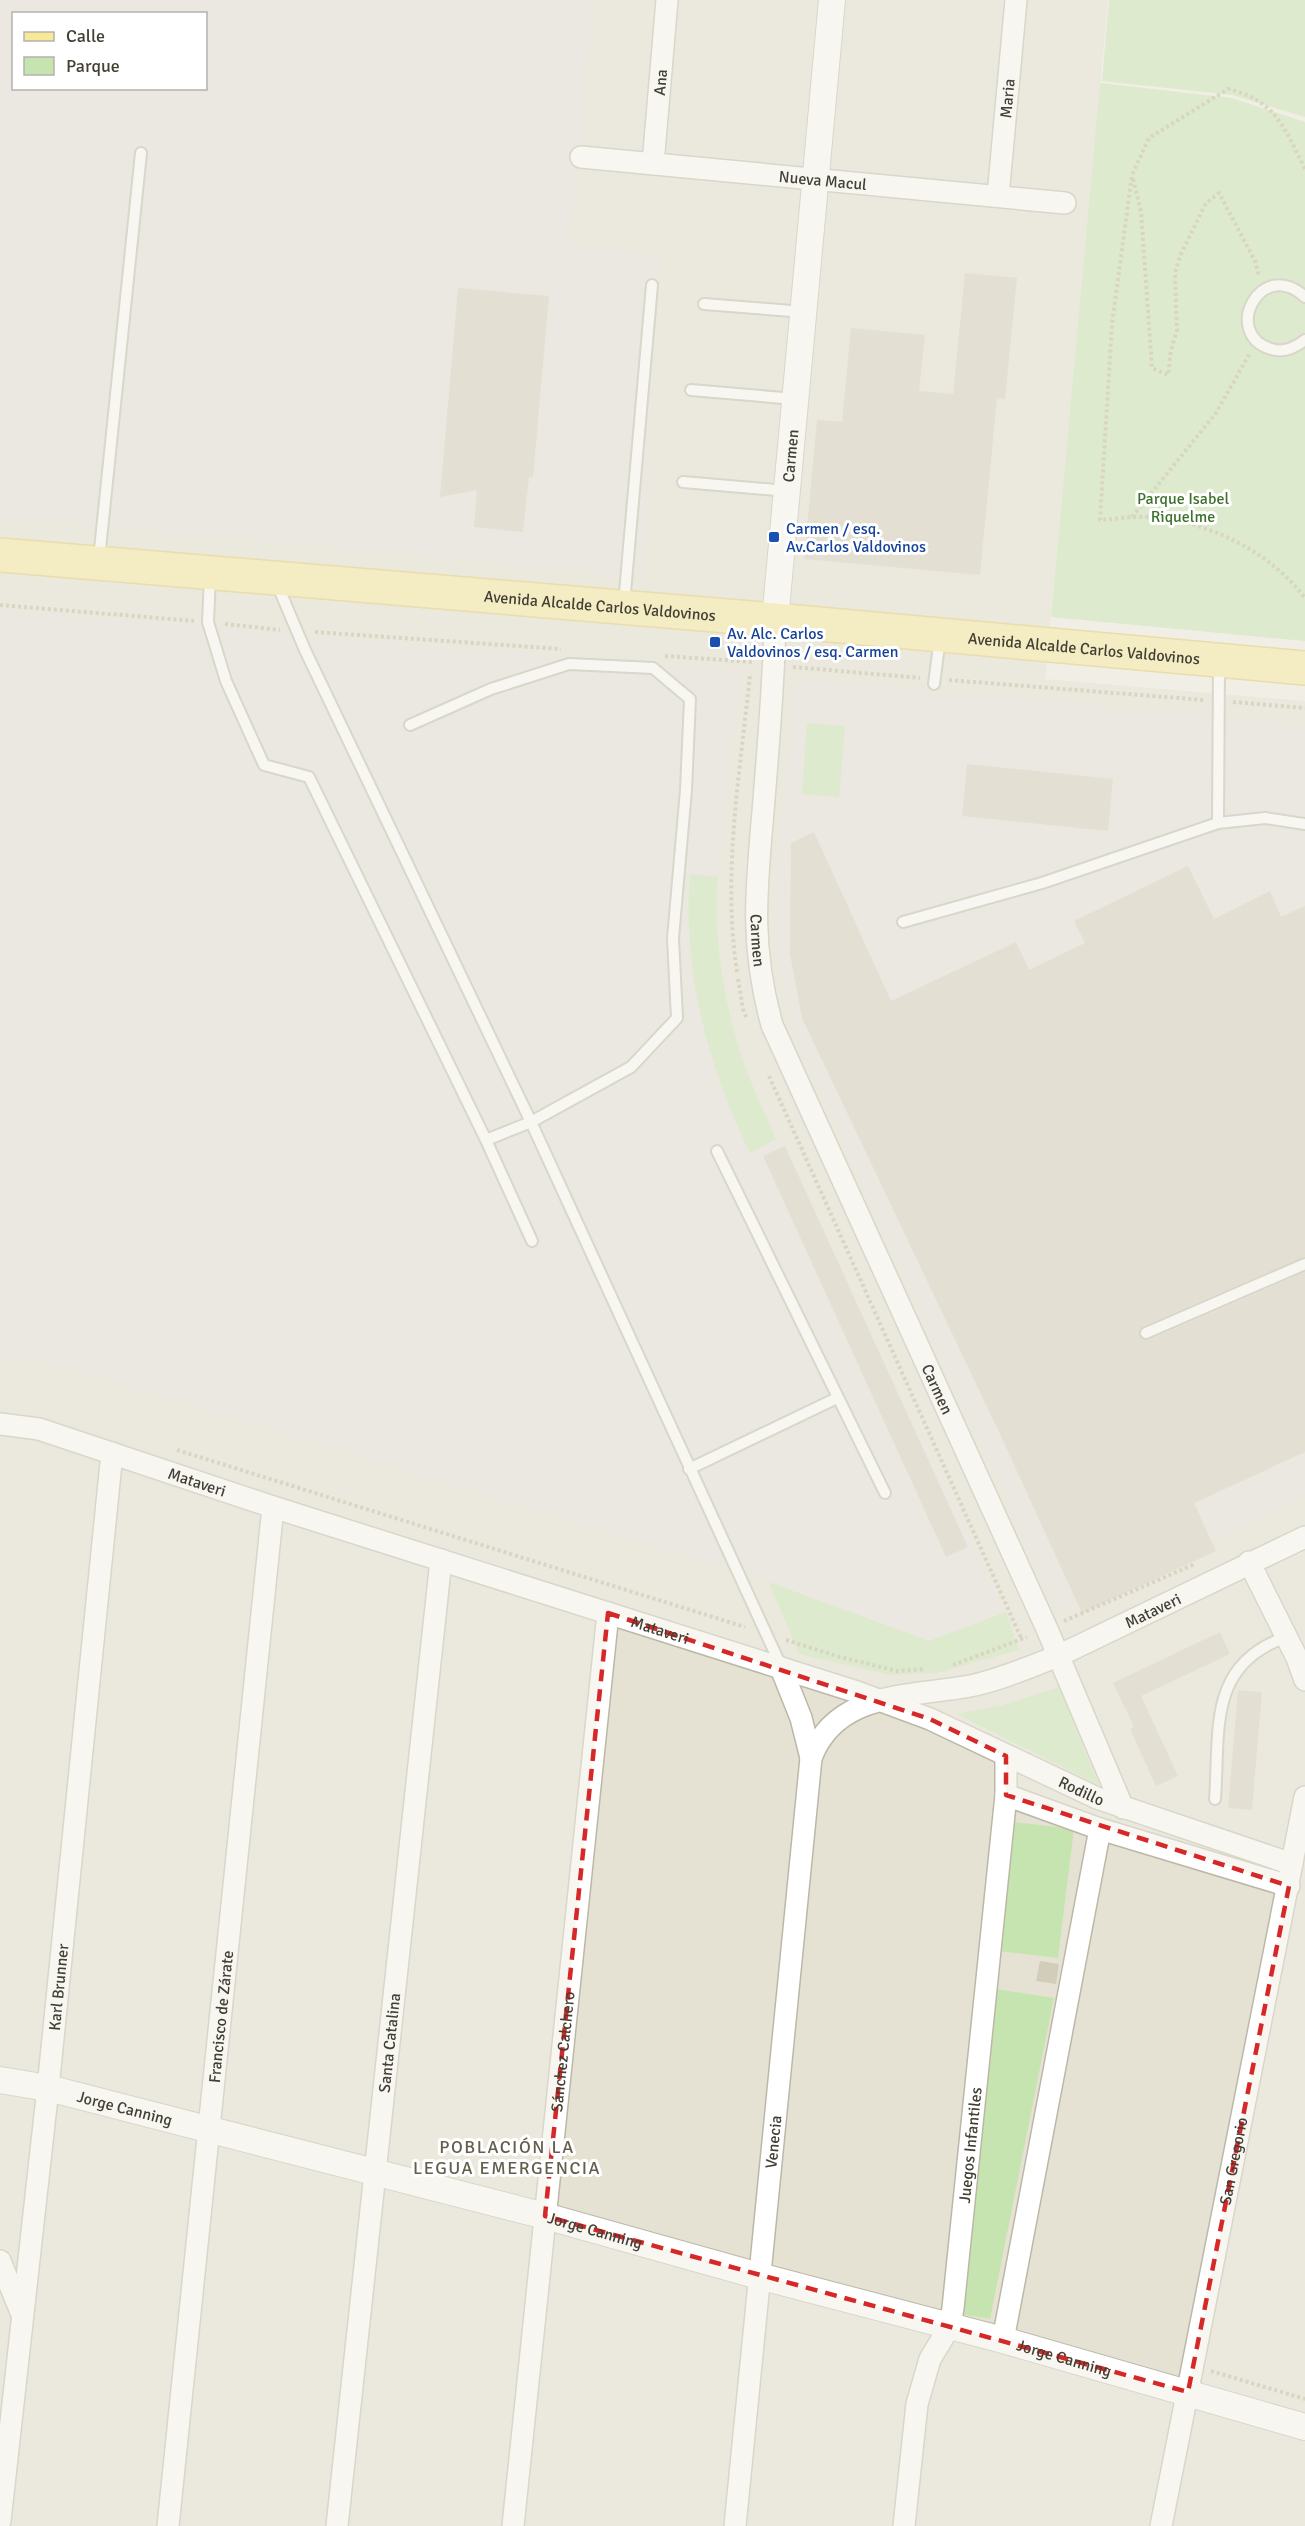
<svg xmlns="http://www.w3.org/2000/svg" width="1305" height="2526" font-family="Signika,sans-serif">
<rect width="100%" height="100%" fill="#f1efe5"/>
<!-- residential -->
<path fill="#e5e2d3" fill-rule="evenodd" d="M 0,0 L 1108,0 L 1045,679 L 1305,701 L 1305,2526 L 0,2526 ZM 14,14 L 206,14 L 206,88 L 14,88 Z"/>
<!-- industrial -->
<path fill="#e3e0da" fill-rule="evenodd" d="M 0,0 L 594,0 L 570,246 L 660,255 L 643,577 L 0,517 ZM 14,14 L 206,14 L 206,88 L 14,88 Z
M 0,609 L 739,673 L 718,877 L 690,874 L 690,956 L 706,1040 L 727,1102 L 750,1153 L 776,1139 L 1006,1612 L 929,1641 L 769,1582 L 72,1369 L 46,1363 L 0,1360 Z
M 797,679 L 1305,726 L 1305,1498 L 1058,1615 L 798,1043 L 787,1006 L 775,936 L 775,873 Z"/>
<!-- green -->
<path fill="#c6e4b0" d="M 1109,0 L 1305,0 L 1305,117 L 1232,95 L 1102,81 Z
M 1100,83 L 1232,98 L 1305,122 L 1305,641 L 1051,617 Z
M 807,723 L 845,726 L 839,797 L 802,794 Z
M 690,874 L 718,877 C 713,935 723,998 741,1054 C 750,1083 764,1111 776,1139 L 750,1153 C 708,1066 682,971 690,874 Z
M 769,1582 L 929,1641 L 1006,1612 L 1019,1650 L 937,1673 L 890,1675 L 799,1654 Z
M 1059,1687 L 1099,1785 L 956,1714 L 1003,1705 Z
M 1014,1822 L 1074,1829 L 1058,1958 L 998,1951 Z
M 996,1989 L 1054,1998 L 990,2319 L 960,2314 Z"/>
<!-- building -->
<path fill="#d2ccbb" d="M 965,273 L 1017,278 L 1005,399 L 997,398 L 980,575 L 804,559 L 817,420 L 842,422 L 851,328 L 925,335 L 919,391 L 953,394 Z
M 458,288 L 549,296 L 533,477 L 529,477 L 523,532 L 474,527 L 477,490 L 440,497 Z
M 967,764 L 1113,779 L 1108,831 L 962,816 Z
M 814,832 L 891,1001 L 1016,942 L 1029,970 L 1085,943 L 1074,921 L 1188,866 L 1214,919 L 1270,891 L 1281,917 L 1305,906 L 1305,1257 L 1143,1326 L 1139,1333 L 1142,1339 L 1149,1340 L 1305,1272 L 1305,1452 L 1194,1503 L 1216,1551 L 1082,1613 L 998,1430 L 802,1018 L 790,954 L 791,843 Z
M 785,1146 L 968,1547 L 946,1557 L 763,1156 Z
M 1220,1632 L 1230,1654 L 1141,1696 L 1178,1776 L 1156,1786 L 1130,1729 L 1134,1727 L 1113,1683 Z
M 1238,1690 L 1262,1692 L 1252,1810 L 1228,1808 Z
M 1040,1961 L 1059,1964 L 1056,1984 L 1036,1981 Z"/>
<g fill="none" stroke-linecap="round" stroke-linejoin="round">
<defs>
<path id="service" d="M 1305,297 C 1261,256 1221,334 1271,349 C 1284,353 1294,348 1305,340
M 704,304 L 804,312
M 691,390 L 795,399
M 683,482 L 787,491
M 99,559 L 141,153
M 210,576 L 208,622 L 226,681 L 264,765 L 309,777 L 486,1140 L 532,1241
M 277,584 L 305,650 L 531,1122 L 781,1666
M 624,604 L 652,285
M 1219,662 L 1218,823 L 1265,818 L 1305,824
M 934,684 L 940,638
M 410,725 L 491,689 L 569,664 L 653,668 L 690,699 L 686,790 L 673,938 L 677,1018 L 631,1067 L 531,1122 L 486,1140
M 903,922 L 1042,883 L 1218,823
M 717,1151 L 885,1493
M 1146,1333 L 1305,1264
M 689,1469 L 837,1398
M 1215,1799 C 1220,1730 1207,1665 1286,1637"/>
<g id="minor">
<path id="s1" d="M 581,157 L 1065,203"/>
<path id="s2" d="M 653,164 L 667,0"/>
<path id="s3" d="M 998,196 L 1016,0"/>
<path id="s4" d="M 775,620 C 774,684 768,748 763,812 C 756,891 750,946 772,1025 L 1047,1629 L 1123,1808"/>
<path id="s5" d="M 0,1424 L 39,1429 L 273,1507 L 857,1692 L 930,1719 L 1097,1798 L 1292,1864"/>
<path d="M 1249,1562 L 1297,1658 L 1305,1680"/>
<path d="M 781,1668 L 801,1718 L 811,1758"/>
<path d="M 1006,1795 L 1100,1829 L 1289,1886"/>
<path d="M 0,2261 L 21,2312"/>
<path d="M 1003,2340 L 1100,1829"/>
<path id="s6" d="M 0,2521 L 48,2088 L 112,1453"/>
<path id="s7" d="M 168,2526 L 273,1507"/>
<path id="s8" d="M 337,2526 L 441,1560"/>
<path id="s9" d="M 513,2526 L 608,1613"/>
<path id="s10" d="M 735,2526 L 811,1758 C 836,1691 911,1697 970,1686 C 1000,1680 1029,1667 1058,1656 L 1305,1537"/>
<path id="s11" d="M 904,2526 L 917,2404 L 930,2359 L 950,2326 L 953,2308 L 1006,1795 L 1006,1756"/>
<path id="s12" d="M 1161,2526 L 1305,1797"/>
</g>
<g id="tertiary">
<path id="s13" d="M 775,620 L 832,0"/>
<path id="s14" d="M 0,2080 L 48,2088 L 545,2216 L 759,2276 L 1003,2340 L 1305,2427"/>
</g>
<g id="primary">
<path id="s15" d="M 0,555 L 775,620 L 1305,668"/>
</g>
</defs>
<!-- service casing -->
<use href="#service" stroke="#bcb8a8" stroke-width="14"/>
<!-- minor casing -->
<use href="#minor" stroke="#bcb8a8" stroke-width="24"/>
<!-- tertiary casing -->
<use href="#tertiary" stroke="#bcb8a8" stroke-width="28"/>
<!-- primary casing -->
<use href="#primary" stroke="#dcc768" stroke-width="36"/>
<!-- path -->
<path stroke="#bdb59a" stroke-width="4" stroke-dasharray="3 3" stroke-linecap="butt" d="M 1305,169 C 1285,129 1276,100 1228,89 L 1149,138 L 1132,175 L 1112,324 L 1100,520 C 1116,519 1134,516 1150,517 C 1210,522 1269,551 1305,598
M 1133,179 L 1141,211 L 1152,368 L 1168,375 L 1171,350 L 1177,330 L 1175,273 L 1180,256 L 1206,203 L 1219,193 L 1255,261 L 1259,276
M 1132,517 L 1216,413 L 1250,353
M 0,605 L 194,621
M 225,624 L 280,630
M 315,632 L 561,649
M 665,656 L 753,662
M 793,667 L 920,678
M 949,680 L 1204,700
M 1233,702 L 1305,708
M 737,972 C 722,874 740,773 750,675
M 738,979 L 743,1009 L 747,1019
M 769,1076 L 1022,1640
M 177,1450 L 745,1627
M 1064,1621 L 1195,1564
M 786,1640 L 840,1657 L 897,1671 L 925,1669
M 953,1665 L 1027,1637
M 1211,2371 L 1305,2399"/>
<!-- service -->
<use href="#service" stroke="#fff" stroke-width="10"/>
<!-- minor -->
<use href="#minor" stroke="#fff" stroke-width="21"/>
<!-- tertiary -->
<use href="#tertiary" stroke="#fff" stroke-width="26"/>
<!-- primary -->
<use href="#primary" stroke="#f8e897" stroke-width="33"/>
</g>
<!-- marked area -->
<path d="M0 0H1305V2526H0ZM 608,1613 L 930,1719 L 1006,1756 L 1006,1795 L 1289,1886 L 1188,2392 L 545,2216 Z" fill="#f1efe5" fill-opacity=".55" fill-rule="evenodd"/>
<path fill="none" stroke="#d62828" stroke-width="4.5" stroke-dasharray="12 8" stroke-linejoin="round" d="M 608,1613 L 930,1719 L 1006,1756 L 1006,1795 L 1289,1886 L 1188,2392 L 545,2216 Z"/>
<!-- markers -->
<g fill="#1a4fb4" stroke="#fff" stroke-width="2">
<rect x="768" y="531" width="12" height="12" rx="3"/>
<rect x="709" y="636" width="12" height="12" rx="3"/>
</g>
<g text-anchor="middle" stroke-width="6" stroke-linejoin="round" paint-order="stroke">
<!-- street labels -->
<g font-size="16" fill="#433f35" stroke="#fff">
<text dy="6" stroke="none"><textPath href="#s2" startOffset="82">Ana</textPath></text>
<text dy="6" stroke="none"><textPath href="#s3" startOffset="98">Maria</textPath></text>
<text dy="6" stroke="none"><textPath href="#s1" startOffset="243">Nueva Macul</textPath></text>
<text dy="6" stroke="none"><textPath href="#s13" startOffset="165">Carmen</textPath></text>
<text dy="6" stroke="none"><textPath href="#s15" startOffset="602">Avenida Alcalde Carlos Valdovinos</textPath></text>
<text dy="6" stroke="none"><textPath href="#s15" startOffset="1088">Avenida Alcalde Carlos Valdovinos</textPath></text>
<text dy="6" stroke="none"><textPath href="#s4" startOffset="321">Carmen</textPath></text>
<text dy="6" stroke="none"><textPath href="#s4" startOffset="807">Carmen</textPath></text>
<text dy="6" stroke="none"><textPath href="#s5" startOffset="206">Mataveri</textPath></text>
<text dy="6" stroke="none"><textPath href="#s10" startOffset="1155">Mataveri</textPath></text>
<text dy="6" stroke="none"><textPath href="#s5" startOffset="692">Mataveri</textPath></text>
<text dy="6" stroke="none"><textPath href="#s5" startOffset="1144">Rodillo</textPath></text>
<text dy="6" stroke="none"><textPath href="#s6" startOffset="537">Karl Brunner</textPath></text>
<text dy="6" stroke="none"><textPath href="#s7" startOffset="512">Francisco de Zárate</textPath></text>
<text dy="6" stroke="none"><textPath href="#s8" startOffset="486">Santa Catalina</textPath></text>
<text dy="6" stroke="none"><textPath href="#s9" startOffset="477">Sánchez Calchero</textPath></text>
<text dy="6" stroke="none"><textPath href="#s14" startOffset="128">Jorge Canning</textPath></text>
<text dy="6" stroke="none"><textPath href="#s10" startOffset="386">Venecia</textPath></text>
<text dy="6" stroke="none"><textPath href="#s11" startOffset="390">Juegos Infantiles</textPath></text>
<text dy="6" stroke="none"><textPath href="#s12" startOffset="372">San Gregorio</textPath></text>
<text dy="6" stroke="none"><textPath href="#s14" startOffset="614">Jorge Canning</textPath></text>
<text dy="6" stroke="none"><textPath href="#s14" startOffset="1100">Jorge Canning</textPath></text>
</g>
<!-- park labels -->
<g font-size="16" fill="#3e712c" stroke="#fff">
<text x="1183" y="504">Parque Isabel<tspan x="1183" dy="18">Riquelme</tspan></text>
</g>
<!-- transit labels -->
<g font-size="16" fill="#164399" stroke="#fff" text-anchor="start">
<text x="786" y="534">Carmen / esq.<tspan x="786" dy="18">Av.Carlos Valdovinos</tspan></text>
<text x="727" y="639">Av. Alc. Carlos<tspan x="727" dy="18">Valdovinos / esq. Carmen</tspan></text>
</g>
<!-- neighbourhood labels -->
<g font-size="18" letter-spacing="1.5" fill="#655e4d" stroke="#fff">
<text x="507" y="2153">POBLACIÓN LA<tspan x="507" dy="21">LEGUA EMERGENCIA</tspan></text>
</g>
</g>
<!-- legend -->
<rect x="12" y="12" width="195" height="78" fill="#ffffff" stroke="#b4b2ae" stroke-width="1.5"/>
<rect x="24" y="32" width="30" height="9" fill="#f8e897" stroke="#b4b2ae" stroke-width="1.5"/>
<text x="66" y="42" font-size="18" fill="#433f35">Calle</text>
<rect x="24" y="57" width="30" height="18" fill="#c6e4b0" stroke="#b4b2ae" stroke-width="1.5"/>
<text x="66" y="72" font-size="18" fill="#433f35">Parque</text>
</svg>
